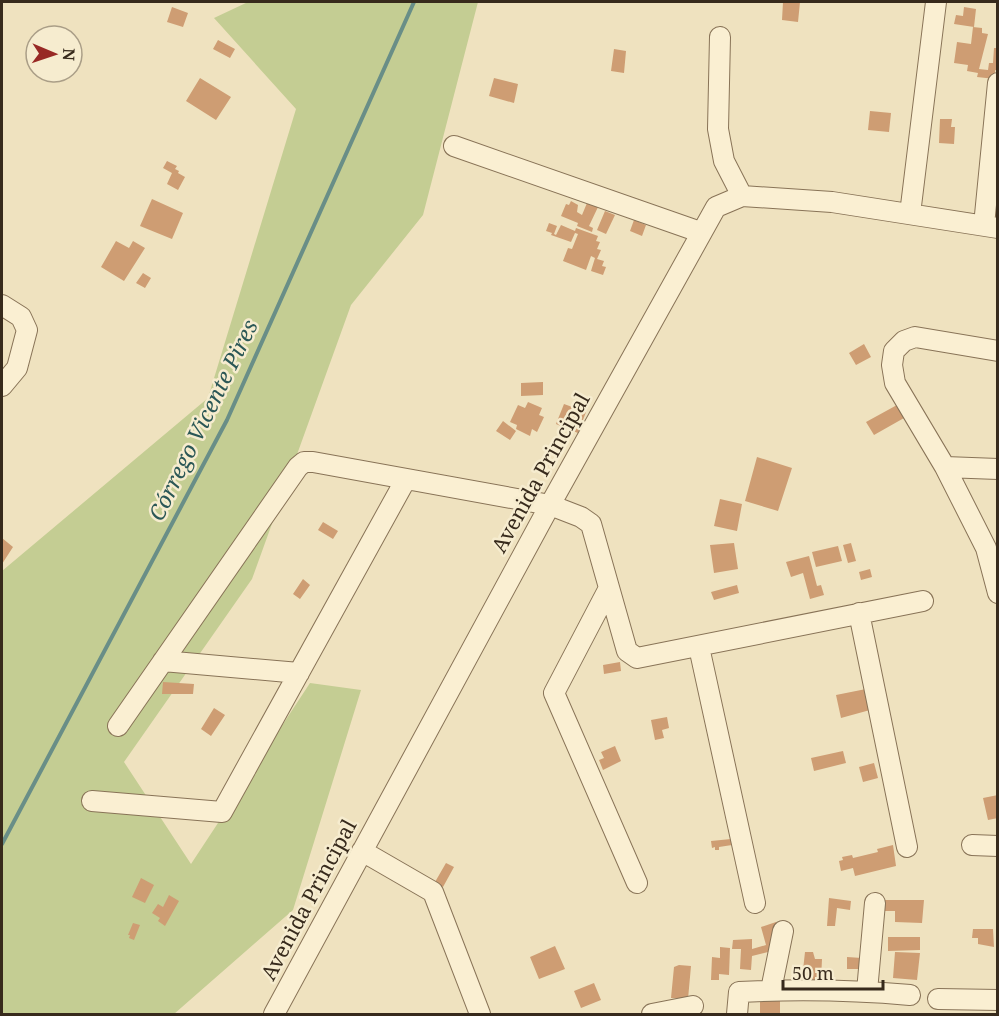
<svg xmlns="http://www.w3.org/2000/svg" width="999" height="1016" font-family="'Noto Serif',serif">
<rect width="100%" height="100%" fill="#efe2bf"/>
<!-- green -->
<path fill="#c4cd93" d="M 248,2 L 478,2 L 423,215 L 351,305 L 252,579 L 124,762 L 191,864 L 310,683 L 361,690 L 293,910 L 174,1014 L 2,1014 L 2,571 L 208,398 L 296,109 L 214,18 Z"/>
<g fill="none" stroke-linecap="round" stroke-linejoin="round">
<!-- stream -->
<path stroke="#698e87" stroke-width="4" d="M 2,844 L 227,420 L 414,2"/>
</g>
<!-- building -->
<path fill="#ce9d73" d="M 783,2 L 800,2 L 798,22 L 782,20 Z
M 172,7 L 188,13 L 183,27 L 167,22 Z
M 964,7 L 976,9 L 974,27 L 954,24 L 956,15 L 963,16 Z
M 973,27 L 982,28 L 982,33 L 988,34 L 979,69 L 988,70 L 989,63 L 993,63 L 994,48 L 998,48 L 998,71 L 995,70 L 995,79 L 977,77 L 978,73 L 967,71 L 968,65 L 954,63 L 957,42 L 971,44 Z
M 218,40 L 235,49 L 230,58 L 213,49 Z
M 614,49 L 626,51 L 624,73 L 611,71 Z
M 200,78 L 231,97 L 216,120 L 186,101 Z
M 494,78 L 518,84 L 514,103 L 489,96 Z
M 870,111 L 891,113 L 889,132 L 868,130 Z
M 940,119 L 952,119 L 951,127 L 955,127 L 954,144 L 939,143 Z
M 167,161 L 177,166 L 175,169 L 179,171 L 178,173 L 185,177 L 178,190 L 167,184 L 172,173 L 163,168 Z
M 152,199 L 183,213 L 172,239 L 140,226 Z
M 571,201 L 578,205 L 577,212 L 582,215 L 587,203 L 598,207 L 589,226 L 593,228 L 592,232 L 577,226 L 578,223 L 561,216 L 566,204 L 569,205 Z
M 605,211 L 615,215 L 606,234 L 597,230 Z
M 634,220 L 646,225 L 642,236 L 630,231 Z
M 549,223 L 557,226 L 554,234 L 556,235 L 561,225 L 575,231 L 576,228 L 598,236 L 596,241 L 600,242 L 597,249 L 601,250 L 597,259 L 604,261 L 602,266 L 606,267 L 603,275 L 591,271 L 595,258 L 591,256 L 586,270 L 563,261 L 568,248 L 572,249 L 578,234 L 575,233 L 571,242 L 551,235 L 552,233 L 546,231 Z
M 116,241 L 129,248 L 133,241 L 145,248 L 124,281 L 101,267 Z
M 143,273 L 151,278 L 145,288 L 136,283 Z
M 864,344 L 871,357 L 856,365 L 849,353 Z
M 543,382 L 543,395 L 521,396 L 521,383 Z
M 528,402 L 542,408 L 539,415 L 544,417 L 537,432 L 532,429 L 530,436 L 516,429 L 517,425 L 510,422 L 518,405 L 525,408 Z
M 564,404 L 586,412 L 578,433 L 556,424 Z
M 897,405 L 904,418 L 874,435 L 866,422 Z
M 503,421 L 516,431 L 510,440 L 496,431 Z
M 757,457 L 792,468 L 778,511 L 745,501 Z
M 720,499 L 742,504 L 737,531 L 714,526 Z
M 323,522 L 338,531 L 333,539 L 318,530 Z
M 2,538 L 13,547 L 2,564 Z
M 734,543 L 738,569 L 714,573 L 710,545 Z
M 851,543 L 856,561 L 848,563 L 843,545 Z
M 838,546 L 842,561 L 816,567 L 812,552 Z
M 809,556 L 817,586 L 821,585 L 824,595 L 810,599 L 803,573 L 791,577 L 786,562 Z
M 870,569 L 872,577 L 861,580 L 859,572 Z
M 303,579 L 310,585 L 300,599 L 293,594 Z
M 737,585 L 739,593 L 714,600 L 711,592 Z
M 620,662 L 621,671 L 604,674 L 603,665 Z
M 163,682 L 194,684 L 193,694 L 162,694 Z
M 866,689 L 870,710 L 841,718 L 836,695 Z
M 214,708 L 225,715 L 211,736 L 201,729 Z
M 667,717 L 669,728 L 662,730 L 664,738 L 655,740 L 651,720 Z
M 615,746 L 621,761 L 603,770 L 599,760 L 604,758 L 601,752 Z
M 843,751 L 846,763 L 814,771 L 811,758 Z
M 874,763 L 878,778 L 863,782 L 859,767 Z
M 998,795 L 998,818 L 988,820 L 983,798 Z
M 731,839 L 732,845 L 719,847 L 719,850 L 715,850 L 715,847 L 712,848 L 711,841 Z
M 893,845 L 896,866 L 855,876 L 853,868 L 841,871 L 839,861 L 843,860 L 842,857 L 852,855 L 853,858 L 878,852 L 877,849 Z
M 446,863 L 454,867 L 443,887 L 435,882 Z
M 141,878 L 154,885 L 145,903 L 132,897 Z
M 169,895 L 179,901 L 165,926 L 158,921 L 160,918 L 152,913 L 158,904 L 163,907 Z
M 829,898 L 851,901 L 850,910 L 837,908 L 835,926 L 827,926 Z
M 884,900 L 924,900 L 922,923 L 895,922 L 895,911 L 883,911 Z
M 776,922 L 779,943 L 770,945 L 772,951 L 752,956 L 751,970 L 740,969 L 741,949 L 732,949 L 733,940 L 752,939 L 752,949 L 766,945 L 761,927 Z
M 133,923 L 140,925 L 134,940 L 129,938 L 130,935 L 128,935 Z
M 973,929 L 993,929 L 994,947 L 978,944 L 978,938 L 972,938 Z
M 888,937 L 920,937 L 920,950 L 888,951 Z
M 555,946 L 565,969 L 539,979 L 530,957 Z
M 720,947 L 730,948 L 729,975 L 719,974 L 719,980 L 711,980 L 712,957 L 720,958 Z
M 805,952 L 813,952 L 815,959 L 822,959 L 821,980 L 802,979 Z
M 895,952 L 920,953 L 917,980 L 893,978 Z
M 847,957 L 862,958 L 862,969 L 847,969 Z
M 679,965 L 691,966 L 688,999 L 671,998 L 674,967 Z
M 594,983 L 601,1000 L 581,1008 L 574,991 Z
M 760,997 L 780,997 L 780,1014 L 760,1014 Z"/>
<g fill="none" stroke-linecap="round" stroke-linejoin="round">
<defs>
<path id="minor" d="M 720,37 L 718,129 L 724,161 L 742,196
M 454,146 L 700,232
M 910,214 L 936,2
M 984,225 L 998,83
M 2,305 L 21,317 L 27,330 L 17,368 L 2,386
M 998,351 L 915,337 L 904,341 L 894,351 L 892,365 L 895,383 L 945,467 L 986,548 L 998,593
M 945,467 L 998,469
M 609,588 L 554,693 L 637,883
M 859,613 L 907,847
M 699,647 L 755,903
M 163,661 L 299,673
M 118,726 L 298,467 L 304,462 L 313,462 L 550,505 L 581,517 L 591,524 L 627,651 L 637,658 L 923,601
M 92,801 L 222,812 L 406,479
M 972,845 L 998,846
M 362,851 L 433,892 L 480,1014
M 771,990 L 783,931
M 867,991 L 875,903
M 938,999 L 998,1000
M 274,1014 L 550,505 L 716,207 L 742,196 L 832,202 L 998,228
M 652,1014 L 693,1006
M 737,1014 L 739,992 C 796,989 853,990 910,995"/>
</defs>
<!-- minor casing -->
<use href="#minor" stroke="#887357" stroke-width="22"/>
<!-- minor -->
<use href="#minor" stroke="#faefd2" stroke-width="20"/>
</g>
<g text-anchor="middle" stroke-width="5" stroke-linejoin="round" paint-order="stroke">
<!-- street labels -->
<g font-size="21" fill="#372a1c" stroke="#f6eccf">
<text transform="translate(541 473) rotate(-61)" y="7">Avenida Principal</text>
<text transform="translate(309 900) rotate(-62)" y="7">Avenida Principal</text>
</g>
<!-- water labels -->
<g font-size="22" font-style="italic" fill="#2b5756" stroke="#f6eccf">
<text transform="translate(203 420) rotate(-64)" y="8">Córrego Vicente Pires</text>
</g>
</g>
<!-- border -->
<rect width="999" height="1016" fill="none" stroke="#372a1c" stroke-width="6"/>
<!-- north arrow -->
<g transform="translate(54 54) rotate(92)"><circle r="28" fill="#f6eccf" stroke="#aa9e87" stroke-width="1.5"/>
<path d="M0-4.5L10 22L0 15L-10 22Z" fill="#982925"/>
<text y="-9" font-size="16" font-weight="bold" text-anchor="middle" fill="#372a1c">N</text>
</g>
<!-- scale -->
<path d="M783 980v9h100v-9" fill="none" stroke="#372a1c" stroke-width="3"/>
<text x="792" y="980" font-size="18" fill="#372a1c" stroke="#f6eccf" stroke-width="4.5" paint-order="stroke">50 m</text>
</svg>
